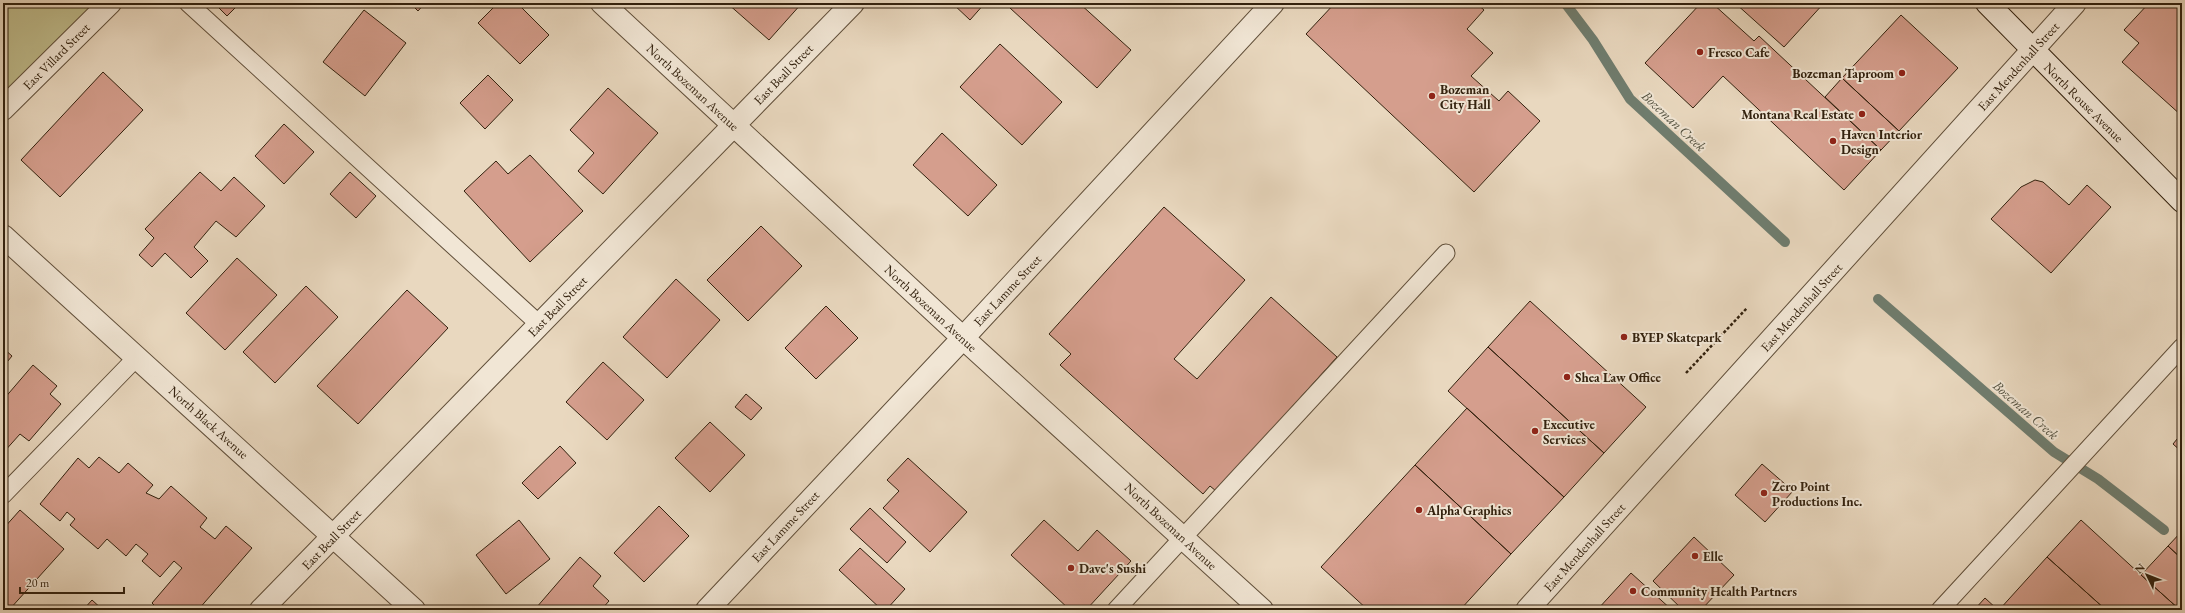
<svg xmlns="http://www.w3.org/2000/svg" width="2185" height="613" font-family="'EB Garamond',serif">
<rect width="100%" height="100%" fill="#e9d8bf"/>
<filter id="stains"><feTurbulence type="fractalNoise" baseFrequency=".005" numOctaves="4"/><feColorMatrix values="0 0 0 0 .2 0 0 0 0 .09 0 0 0 0 .02 0 0 0 .5 -.17"/></filter>
<radialGradient id="worn" r=".72"><stop offset=".6" stop-color="#630" stop-opacity="0"/><stop offset="1" stop-color="#630" stop-opacity=".3"/></radialGradient>
<!-- green -->
<path fill="#bfbc8c" stroke="#786e4d" d="M 3,3 L 108,3 L 3,108 Z"/>
<g fill="none" stroke-linecap="round" stroke-linejoin="round">
<!-- stream -->
<path stroke="#6f7d6f" stroke-width="10" d="M 1565,3 L 1593,40 L 1630,99 L 1785,242
M 1878,299 L 2054,452 L 2098,479 L 2164,530"/>
</g>
<!-- building -->
<path fill="#d59e8d" stroke="#32210e" d="M 214,3 L 240,3 L 227,16 Z
M 410,3 L 425,3 L 418,11 Z
M 498,3 L 517,3 L 549,35 L 520,64 L 478,23 Z
M 727,3 L 802,3 L 769,40 Z
M 952,3 L 985,3 L 970,20 Z
M 1014,3 L 1079,3 L 1131,50 L 1097,88 L 1010,8 Z
M 1335,3 L 1476,3 L 1484,10 L 1467,29 L 1493,53 L 1471,76 L 1499,101 L 1508,91 L 1540,121 L 1474,192 L 1306,34 Z
M 1701,3 L 1712,3 L 1754,41 L 1759,36 L 1881,150 L 1844,190 L 1723,76 L 1693,108 L 1645,63 Z
M 1735,3 L 1824,3 L 1784,47 Z
M 2149,3 L 2182,3 L 2182,116 L 2122,62 L 2139,43 L 2124,30 Z
M 364,10 L 406,43 L 365,96 L 323,62 Z
M 1901,15 L 1958,68 L 1899,131 L 1842,78 Z
M 1000,44 L 1062,102 L 1022,145 L 960,87 Z
M 103,72 L 143,110 L 60,197 L 21,160 Z
M 488,75 L 513,100 L 485,129 L 460,103 Z
M 1842,78 L 1899,131 L 1881,150 L 1825,97 Z
M 608,88 L 658,133 L 603,194 L 578,171 L 594,153 L 570,130 Z
M 284,124 L 314,152 L 284,184 L 255,156 Z
M 942,133 L 997,185 L 968,216 L 913,165 Z
M 530,155 L 583,211 L 530,262 L 464,191 L 496,161 L 508,174 Z
M 200,172 L 221,191 L 234,177 L 265,206 L 236,237 L 216,221 L 194,247 L 208,261 L 191,278 L 165,253 L 152,267 L 139,255 L 154,238 L 145,229 Z
M 350,172 L 376,196 L 356,218 L 330,194 Z
M 2035,180 L 2043,182 L 2069,205 L 2087,185 L 2111,207 L 2051,273 L 1991,219 L 2021,187 Z
M 1164,207 L 1245,280 L 1174,359 L 1197,379 L 1271,297 L 1337,357 L 1216,491 L 1210,486 L 1203,494 L 1060,365 L 1071,354 L 1049,334 Z
M 761,226 L 802,266 L 748,321 L 707,280 Z
M 237,258 L 277,295 L 225,350 L 186,313 Z
M 676,279 L 720,320 L 667,378 L 623,337 Z
M 306,286 L 338,317 L 275,383 L 243,352 Z
M 407,290 L 448,328 L 358,424 L 317,386 Z
M 1530,301 L 1646,407 L 1604,453 L 1488,347 Z
M 826,306 L 858,338 L 816,379 L 785,348 Z
M 1488,347 L 1604,453 L 1564,497 L 1448,391 Z
M 3,348 L 12,356 L 3,367 Z
M 603,362 L 644,400 L 607,440 L 566,402 Z
M 33,365 L 57,386 L 50,394 L 61,404 L 29,441 L 20,434 L 3,453 L 3,400 Z
M 746,394 L 762,408 L 751,420 L 735,407 Z
M 1467,408 L 1564,497 L 1511,554 L 1415,465 Z
M 710,422 L 745,455 L 710,492 L 675,458 Z
M 2182,433 L 2182,452 L 2173,444 Z
M 560,446 L 576,463 L 538,499 L 522,483 Z
M 99,457 L 119,473 L 128,463 L 153,485 L 146,493 L 159,499 L 171,486 L 207,518 L 200,527 L 215,539 L 226,526 L 252,548 L 198,610 L 159,610 L 152,603 L 182,568 L 174,561 L 160,577 L 142,561 L 148,554 L 136,544 L 126,556 L 107,539 L 98,549 L 70,525 L 75,519 L 67,512 L 60,521 L 40,504 L 78,458 L 89,468 Z
M 908,458 L 967,512 L 930,552 L 883,508 L 899,491 L 887,480 Z
M 1762,464 L 1793,491 L 1765,522 L 1735,495 Z
M 1415,465 L 1511,554 L 1460,610 L 1368,610 L 1321,567 Z
M 659,506 L 689,536 L 644,582 L 614,553 Z
M 870,508 L 906,542 L 887,563 L 850,529 Z
M 20,510 L 64,549 L 9,610 L 3,610 L 3,529 Z
M 519,520 L 550,559 L 506,594 L 476,555 Z
M 1044,520 L 1078,551 L 1097,530 L 1131,561 L 1086,610 L 1070,610 L 1011,555 Z
M 2081,520 L 2141,575 L 2180,610 L 2106,610 L 2047,557 Z
M 2182,531 L 2182,559 L 2168,546 Z
M 1694,537 L 1734,575 L 1701,610 L 1683,610 L 1653,581 Z
M 2168,546 L 2182,559 L 2182,610 L 2180,610 L 2141,575 Z
M 860,548 L 905,589 L 886,610 L 882,610 L 839,570 Z
M 580,557 L 601,576 L 593,586 L 609,601 L 601,610 L 538,610 L 536,608 Z
M 2047,557 L 2106,610 L 1999,610 Z
M 1631,573 L 1672,610 L 1597,610 Z
M 1985,598 L 1998,610 L 1974,610 Z
M 92,600 L 103,610 L 83,610 Z"/>
<g fill="none" stroke-linecap="round" stroke-linejoin="round">
<defs>
<path id="service" d="M 188,3 L 539,324
M 3,495 L 137,357
M 1116,610 L 1446,253
M 1940,610 L 2182,347"/>
<path id="minor" d="M 602,3 L 963,338 L 1262,610
M 3,109 L 110,3
M 3,236 L 414,610
M 261,610 L 853,3
M 707,610 L 963,338 L 1273,3"/>
<path id="tertiary" d="M 1527,610 L 2075,3"/>
<path id="secondary" d="M 1987,3 L 2182,201"/>
</defs>
<!-- service casing -->
<use href="#service" stroke="#604f3a" stroke-width="19"/>
<!-- minor casing -->
<use href="#minor" stroke="#604f3a" stroke-width="24"/>
<!-- tertiary casing -->
<use href="#tertiary" stroke="#604f3a" stroke-width="24"/>
<!-- secondary casing -->
<use href="#secondary" stroke="#32210e" stroke-width="24"/>
<!-- path -->
<path stroke="#32210e" stroke-width="2.5" stroke-dasharray="3 2" stroke-linecap="butt" d="M 1686,373 L 1747,308"/>
<!-- service -->
<use href="#service" stroke="#f1e6d5" stroke-width="17"/>
<!-- minor -->
<use href="#minor" stroke="#f1e6d5" stroke-width="22"/>
<!-- tertiary -->
<use href="#tertiary" stroke="#f1e6d5" stroke-width="22"/>
<!-- secondary -->
<use href="#secondary" stroke="#f1e6d5" stroke-width="22"/>
</g>
<!-- markers -->
<g fill="#8f2418" stroke="#f1e6d5" stroke-width="1.5">
<circle cx="1700" cy="52" r="4"/>
<circle cx="1902" cy="73" r="4"/>
<circle cx="1432" cy="96" r="4"/>
<circle cx="1862" cy="114" r="4"/>
<circle cx="1833" cy="141" r="4"/>
<circle cx="1624" cy="337" r="4"/>
<circle cx="1567" cy="377" r="4"/>
<circle cx="1535" cy="431" r="4"/>
<circle cx="1764" cy="493" r="4"/>
<circle cx="1419" cy="510" r="4"/>
<circle cx="1695" cy="556" r="4"/>
<circle cx="1071" cy="568" r="4"/>
<circle cx="1633" cy="591" r="4"/>
</g>
<g text-anchor="middle" stroke-width="4" stroke-linejoin="round" paint-order="stroke">
<!-- poi labels -->
<g font-size="13" font-weight="bold" fill="#32210e" stroke="#f1e6d5" text-anchor="start">
<text x="1708" y="57">Fresco Cafe</text>
<text x="1894" y="78" text-anchor="end">Bozeman Taproom</text>
<text x="1440" y="94">Bozeman<tspan x="1440" dy="15">City Hall</tspan></text>
<text x="1854" y="119" text-anchor="end">Montana Real Estate</text>
<text x="1841" y="139">Haven Interior<tspan x="1841" dy="15">Design</tspan></text>
<text x="1632" y="342">BYEP Skatepark</text>
<text x="1575" y="382">Shea Law Office</text>
<text x="1543" y="429">Executive<tspan x="1543" dy="15">Services</tspan></text>
<text x="1772" y="491">Zero Point<tspan x="1772" dy="15">Productions Inc.</tspan></text>
<text x="1427" y="515">Alpha Graphics</text>
<text x="1703" y="561">Elle</text>
<text x="1079" y="573">Dave's Sushi</text>
<text x="1641" y="596">Community Health Partners</text>
</g>
<!-- street labels -->
<g font-size="13" fill="#32210e" stroke="#f1e6d5">
<text transform="translate(56 56) rotate(-45)" y="5">East Villard Street</text>
<text transform="translate(2018 66) rotate(-48)" y="5">East Mendenhall Street</text>
<text transform="translate(783 74) rotate(-46)" y="5">East Beall Street</text>
<text transform="translate(693 87) rotate(43)" y="5">North Bozeman Avenue</text>
<text transform="translate(2084 102) rotate(45)" y="5">North Rouse Avenue</text>
<text transform="translate(1007 290) rotate(-47)" y="5">East Lamme Street</text>
<text transform="translate(557 306) rotate(-46)" y="5">East Beall Street</text>
<text transform="translate(1801 307) rotate(-48)" y="5">East Mendenhall Street</text>
<text transform="translate(931 308) rotate(43)" y="5">North Bozeman Avenue</text>
<text transform="translate(209 422) rotate(42)" y="5">North Black Avenue</text>
<text transform="translate(785 526) rotate(-47)" y="5">East Lamme Street</text>
<text transform="translate(1171 526) rotate(43)" y="5">North Bozeman Avenue</text>
<text transform="translate(331 539) rotate(-46)" y="5">East Beall Street</text>
<text transform="translate(1584 547) rotate(-48)" y="5">East Mendenhall Street</text>
</g>
<!-- water labels -->
<g font-size="14" font-style="italic" fill="#514f3e" stroke="#f1e6d5">
<text transform="translate(1674 121) rotate(43)" y="5">Bozeman Creek</text>
<text transform="translate(2026 410) rotate(41)" y="5">Bozeman Creek</text>
</g>
</g>
<!-- margin -->
<rect width="2185" height="613" fill="none" stroke="#e9d8bf" stroke-width="16"/>
<rect x="4" y="4" width="2177" height="605" fill="none" stroke="#32210e" stroke-width="2"/>
<rect x="8" y="8" width="2169" height="597" fill="none" stroke="#32210e"/>
<!-- north arrow -->
<g transform="translate(2147 575) rotate(313)" stroke="#f1e6d5" stroke-width="3" paint-order="stroke">
<path d="M0-3L7 15L0 10L-7 15Z" fill="#32210e"/>
<text y="-6" font-size="11" font-weight="bold" text-anchor="middle" fill="#32210e">N</text>
</g>
<!-- scale -->
<path d="M20 587v6h104v-6" fill="none" stroke="#32210e" stroke-width="2"/>
<text x="26" y="587" font-size="12" fill="#32210e" stroke="#f1e6d5" stroke-width="3" paint-order="stroke">20 m</text>
<rect width="100%" height="100%" filter="url(#stains)"/>
<rect width="100%" height="100%" fill="url(#worn)"/>
</svg>
